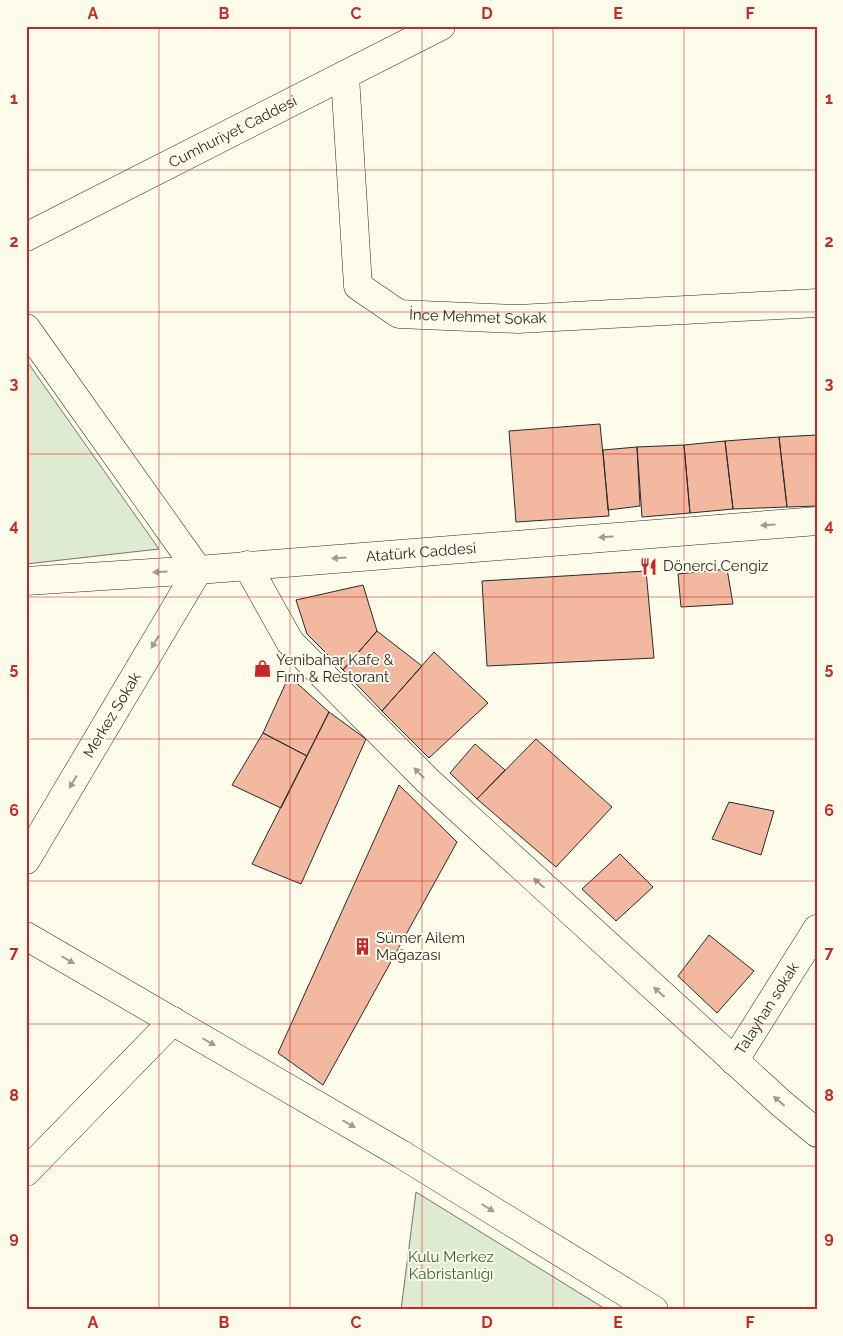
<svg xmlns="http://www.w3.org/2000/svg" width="843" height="1336" font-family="Raleway,sans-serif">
<rect width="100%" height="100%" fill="#fdfbea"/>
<!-- green -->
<path fill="#deebd1" stroke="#74746e" d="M 26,360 L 159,549 L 26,564 Z
M 416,1192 L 607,1310 L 401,1310 Z"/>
<!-- building -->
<path fill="#f2b8a0" stroke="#2b2b2b" d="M 600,424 L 609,516 L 516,522 L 509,431 Z
M 817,435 L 817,506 L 787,507 L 779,437 Z
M 779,437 L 787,507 L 733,509 L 725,441 Z
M 725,441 L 733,509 L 690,513 L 684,445 Z
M 684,445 L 690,513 L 642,517 L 637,447 Z
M 637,447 L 640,506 L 608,510 L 603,450 Z
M 727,569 L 733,604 L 681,607 L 678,574 Z
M 646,571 L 654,658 L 487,666 L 482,581 Z
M 363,585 L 377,631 L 343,670 L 307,634 L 296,600 Z
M 377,631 L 422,666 L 382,711 L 343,670 Z
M 434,652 L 488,703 L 429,758 L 382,711 Z
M 289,676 L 329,712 L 307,756 L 263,733 Z
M 329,712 L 366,739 L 301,884 L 252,864 Z
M 263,733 L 307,756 L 281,808 L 232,785 Z
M 536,739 L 612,807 L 556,867 L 477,799 Z
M 475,744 L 505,770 L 477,799 L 450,773 Z
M 399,785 L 457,842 L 323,1085 L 278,1053 Z
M 729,802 L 774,811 L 761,855 L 712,839 Z
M 620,854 L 653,887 L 616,921 L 582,889 Z
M 709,935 L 754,971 L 717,1013 L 678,976 Z"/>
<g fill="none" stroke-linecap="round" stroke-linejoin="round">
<defs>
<g id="minor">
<path id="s1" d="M 345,76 L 358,286 L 399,314 L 518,319 L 817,303"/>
<path id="s2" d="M 26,237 L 441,26"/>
<path d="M 26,328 L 198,570 L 26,860"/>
<path d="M 247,565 L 290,642 L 428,781 L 782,1104 L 817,1133"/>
<path id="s3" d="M 26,581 L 198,570 L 817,521"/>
<path d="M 26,936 L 401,1154 L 654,1310"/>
<path id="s4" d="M 734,1061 L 817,929"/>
<path d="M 26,1172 L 173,1021"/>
</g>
</defs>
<!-- minor casing -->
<use href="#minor" stroke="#2b2b2b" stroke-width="29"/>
<!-- minor -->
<use href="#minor" stroke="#fdfbea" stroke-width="28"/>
</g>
<!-- one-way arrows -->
<defs><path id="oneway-solid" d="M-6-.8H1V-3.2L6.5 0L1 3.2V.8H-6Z" transform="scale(1.25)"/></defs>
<g fill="#9e9d94">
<use href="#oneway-solid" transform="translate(768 525) rotate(176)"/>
<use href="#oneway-solid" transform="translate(606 537) rotate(176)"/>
<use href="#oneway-solid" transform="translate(339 558) rotate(176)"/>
<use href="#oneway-solid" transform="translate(160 572) rotate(176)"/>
<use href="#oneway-solid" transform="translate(155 642) rotate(121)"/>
<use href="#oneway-solid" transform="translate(419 773) rotate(-135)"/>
<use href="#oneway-solid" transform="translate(73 782) rotate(121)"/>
<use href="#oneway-solid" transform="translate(539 883) rotate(-138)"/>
<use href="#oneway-solid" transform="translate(68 960) rotate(30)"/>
<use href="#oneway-solid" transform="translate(659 992) rotate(-138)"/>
<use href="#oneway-solid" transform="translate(209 1042) rotate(30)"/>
<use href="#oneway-solid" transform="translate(779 1101) rotate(-139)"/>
<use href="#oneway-solid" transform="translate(349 1124) rotate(30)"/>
<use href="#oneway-solid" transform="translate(488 1208) rotate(32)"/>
</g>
<!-- grid -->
<path fill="none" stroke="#c62828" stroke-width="1" stroke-opacity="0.55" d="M 159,26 L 159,1310M 290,26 L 290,1310M 422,26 L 422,1310M 553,26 L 553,1310M 684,26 L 684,1310M 26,170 L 817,170M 26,312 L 817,312M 26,454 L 817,454M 26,597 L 817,597M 26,739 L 817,739M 26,881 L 817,881M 26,1024 L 817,1024M 26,1166 L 817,1166"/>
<!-- icons -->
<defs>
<symbol id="restaurant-bare" viewBox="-9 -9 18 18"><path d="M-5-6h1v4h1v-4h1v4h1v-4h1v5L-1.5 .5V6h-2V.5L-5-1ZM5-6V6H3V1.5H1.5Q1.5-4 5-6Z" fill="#c62828" stroke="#fdfbea" stroke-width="2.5" paint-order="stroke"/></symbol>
<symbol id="shop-bare" viewBox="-9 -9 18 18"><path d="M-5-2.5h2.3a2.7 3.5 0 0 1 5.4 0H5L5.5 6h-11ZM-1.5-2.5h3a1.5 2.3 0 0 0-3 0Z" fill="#c62828" stroke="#fdfbea" stroke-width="2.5" paint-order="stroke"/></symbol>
<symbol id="building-bare" viewBox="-9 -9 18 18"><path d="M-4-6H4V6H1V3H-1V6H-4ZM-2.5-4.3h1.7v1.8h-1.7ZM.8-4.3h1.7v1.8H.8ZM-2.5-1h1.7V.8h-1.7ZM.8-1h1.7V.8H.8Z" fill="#c62828" stroke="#fdfbea" stroke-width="2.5" paint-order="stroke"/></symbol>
</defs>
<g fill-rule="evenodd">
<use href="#restaurant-bare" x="636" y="554" width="25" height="25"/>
<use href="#shop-bare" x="250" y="656" width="25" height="25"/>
<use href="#building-bare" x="350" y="934" width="25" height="25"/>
</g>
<g text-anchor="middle" stroke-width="4" stroke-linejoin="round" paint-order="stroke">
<!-- street labels -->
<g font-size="15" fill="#2b2b2b" stroke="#fdfbea">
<text dy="5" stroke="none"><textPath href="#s2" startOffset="232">Cumhuriyet Caddesi</textPath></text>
<text dy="5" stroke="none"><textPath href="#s1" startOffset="339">İnce Mehmet Sokak</textPath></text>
<text dy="5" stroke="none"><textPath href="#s3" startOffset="396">Atatürk Caddesi</textPath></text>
<text transform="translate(112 715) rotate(-59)" y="5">Merkez Sokak</text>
<text dy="5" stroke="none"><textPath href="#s4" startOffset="62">Talayhan sokak</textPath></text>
</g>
<!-- poi labels -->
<g font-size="15" fill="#2b2b2b" stroke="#fdfbea" text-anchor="start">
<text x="663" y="571">Dönerci Cengiz</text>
<text x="276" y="665">Yenibahar Kafe &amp;<tspan x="276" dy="17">Fırın &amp; Restorant</tspan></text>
<text x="376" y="943">Sümer Ailem<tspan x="376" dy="17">Mağazası</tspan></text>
</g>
<!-- park labels -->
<g font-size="15" fill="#34623c" stroke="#fdfbea">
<text x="451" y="1262">Kulu Merkez<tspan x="451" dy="17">Kabristanlığı</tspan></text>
</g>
</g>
<!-- border -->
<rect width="843" height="1336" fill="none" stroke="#fdfbea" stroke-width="55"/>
<rect x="28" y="28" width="788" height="1280" fill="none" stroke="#c62828" stroke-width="2"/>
<g font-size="16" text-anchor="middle" font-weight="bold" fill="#c62828">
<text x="93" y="19">A</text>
<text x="224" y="19">B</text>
<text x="356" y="19">C</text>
<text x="487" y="19">D</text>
<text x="618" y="19">E</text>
<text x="750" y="19">F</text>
<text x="14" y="104">1</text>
<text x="829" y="104">1</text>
<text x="14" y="247">2</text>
<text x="829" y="247">2</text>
<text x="14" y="389">3</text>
<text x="829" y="389">3</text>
<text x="14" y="531">4</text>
<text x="829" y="531">4</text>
<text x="14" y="674">5</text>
<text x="829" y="674">5</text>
<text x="14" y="816">6</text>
<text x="829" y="816">6</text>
<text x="14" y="958">7</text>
<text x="829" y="958">7</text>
<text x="14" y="1101">8</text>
<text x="829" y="1101">8</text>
<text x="14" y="1243">9</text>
<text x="829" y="1243">9</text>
<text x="93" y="1328">A</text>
<text x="224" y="1328">B</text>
<text x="356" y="1328">C</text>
<text x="487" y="1328">D</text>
<text x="618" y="1328">E</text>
<text x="750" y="1328">F</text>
</g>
</svg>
